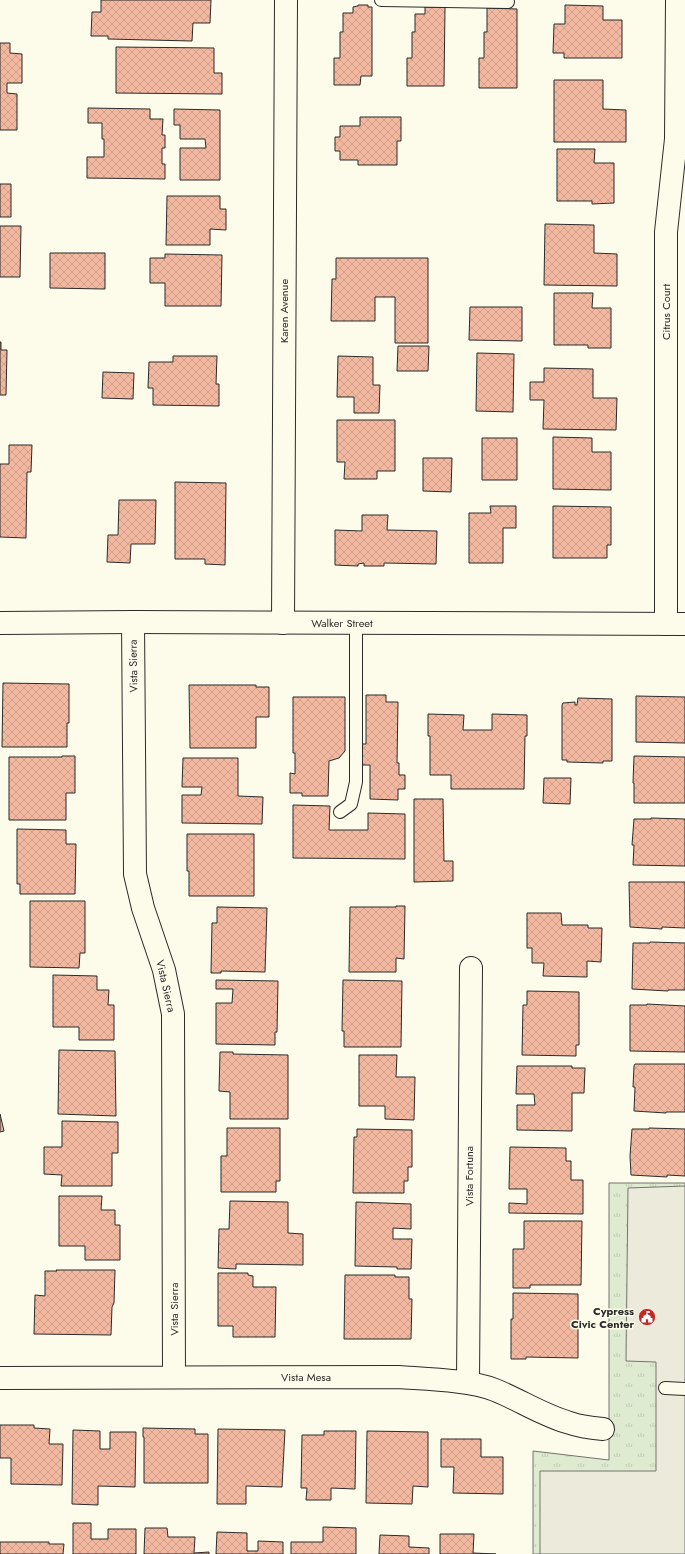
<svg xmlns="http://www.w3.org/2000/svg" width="685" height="1554" font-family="Jost,sans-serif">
<defs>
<pattern id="grass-tufts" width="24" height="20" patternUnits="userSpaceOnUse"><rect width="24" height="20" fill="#deebd1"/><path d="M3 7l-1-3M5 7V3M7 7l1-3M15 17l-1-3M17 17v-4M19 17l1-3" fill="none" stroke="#bfcab4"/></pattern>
<pattern id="building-cross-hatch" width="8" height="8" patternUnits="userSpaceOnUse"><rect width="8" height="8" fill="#f2b8a0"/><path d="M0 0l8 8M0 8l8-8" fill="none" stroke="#d09e8a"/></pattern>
</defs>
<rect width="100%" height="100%" fill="#fdfbea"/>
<!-- grass -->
<path fill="url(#grass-tufts)" stroke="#74746e" d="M 609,1183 L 685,1183 L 685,1554 L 533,1554 L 533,1451 L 609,1460 Z"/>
<!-- parking -->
<path fill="#eceadb" stroke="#74746e" d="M 685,1186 L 685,1554 L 540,1554 L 540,1471 L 656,1471 L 656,1362 L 626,1361 L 628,1188 Z"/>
<!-- building -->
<path fill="url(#building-cross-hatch)" stroke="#2b2b2b" d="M 101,0 L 211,0 L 210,23 L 193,23 L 192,41 L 108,39 L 108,36 L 91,36 L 92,12 L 101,12 Z
M 358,5 L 368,5 L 368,7 L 372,7 L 372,76 L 361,76 L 360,85 L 334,85 L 334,58 L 340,58 L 340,32 L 343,32 L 343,13 L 353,13 L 353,7 L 358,6 Z
M 565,5 L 603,6 L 603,20 L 622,20 L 622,58 L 564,58 L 564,53 L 553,53 L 554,24 L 565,24 Z
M 425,7 L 445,7 L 444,86 L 407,86 L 407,58 L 412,58 L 412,32 L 415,32 L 415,14 L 425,14 Z
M 487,8 L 517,9 L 517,88 L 479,88 L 479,58 L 484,58 L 484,32 L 487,32 Z
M 0,43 L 10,43 L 10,53 L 22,54 L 22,83 L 7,83 L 7,93 L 17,94 L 17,130 L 0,130 Z
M 116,47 L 214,48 L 214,73 L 222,73 L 222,94 L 116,93 Z
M 554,80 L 603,80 L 603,109 L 626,110 L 626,142 L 554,142 Z
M 88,108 L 150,109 L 150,119 L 163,119 L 162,135 L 165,135 L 165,148 L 162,148 L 162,164 L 165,164 L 165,179 L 87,178 L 87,157 L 104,157 L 104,139 L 102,139 L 102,123 L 88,123 Z
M 174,109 L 220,110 L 220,180 L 180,180 L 180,148 L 206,148 L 205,139 L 180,139 L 180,125 L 174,125 Z
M 360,117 L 401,117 L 401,141 L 397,141 L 397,165 L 358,165 L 358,160 L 340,160 L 340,151 L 335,151 L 335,137 L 340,137 L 340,126 L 360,126 Z
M 557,149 L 595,149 L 594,163 L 614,163 L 614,203 L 592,204 L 592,201 L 557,201 Z
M 0,184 L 11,184 L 11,217 L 0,217 Z
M 167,196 L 220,196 L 220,209 L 226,209 L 226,230 L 210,229 L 210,245 L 166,245 Z
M 545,224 L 594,225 L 594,253 L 617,254 L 617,286 L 544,285 Z
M 0,226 L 21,226 L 20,277 L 0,277 Z
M 50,253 L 105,253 L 105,289 L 50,288 Z
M 165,254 L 222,255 L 221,306 L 165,306 L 165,283 L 150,283 L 150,258 L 165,258 Z
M 336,258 L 428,258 L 428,343 L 395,343 L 395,297 L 375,297 L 375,321 L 331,321 L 332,279 L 336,279 Z
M 554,293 L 593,293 L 592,308 L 611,308 L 611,348 L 588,348 L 588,345 L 554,345 Z
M 470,307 L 522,307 L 522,341 L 469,340 Z
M 0,342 L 1,342 L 1,350 L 7,350 L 6,395 L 0,395 Z
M 398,346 L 429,346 L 428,371 L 397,371 Z
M 477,353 L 514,354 L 513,412 L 476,411 Z
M 173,356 L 217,356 L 216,384 L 219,384 L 219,406 L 153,405 L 153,388 L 148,388 L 149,362 L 173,362 Z
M 338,356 L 373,357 L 373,385 L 380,385 L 379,413 L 354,413 L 354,397 L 337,397 Z
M 544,368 L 593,369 L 593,398 L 617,398 L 616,430 L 543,429 L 544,400 L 530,400 L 530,382 L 544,382 Z
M 103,372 L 134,373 L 133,399 L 102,398 Z
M 337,420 L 395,420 L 395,471 L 377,471 L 377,479 L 344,479 L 345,462 L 337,462 Z
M 553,437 L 592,438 L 592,452 L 611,452 L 611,490 L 553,489 Z
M 482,438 L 517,438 L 517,480 L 482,480 Z
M 9,445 L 32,445 L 31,472 L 27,472 L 26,538 L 0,537 L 0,464 L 9,464 Z
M 423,458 L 452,458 L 451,492 L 423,491 Z
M 175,482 L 226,483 L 225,565 L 205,564 L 205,559 L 175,559 Z
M 119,500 L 156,500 L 155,544 L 131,544 L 130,563 L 107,562 L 108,535 L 118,535 Z
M 490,506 L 516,506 L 516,528 L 503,528 L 503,563 L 469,563 L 469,513 L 491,513 Z
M 553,506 L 611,507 L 611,545 L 607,545 L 607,558 L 553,558 Z
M 362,515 L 388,515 L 387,530 L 437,531 L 436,564 L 384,563 L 384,566 L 364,566 L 364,563 L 358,564 L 358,566 L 335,565 L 335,530 L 362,531 Z
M 3,683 L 69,684 L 69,723 L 67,723 L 67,747 L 2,747 Z
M 189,685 L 256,685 L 256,687 L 269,687 L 269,717 L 256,717 L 256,748 L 190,748 Z
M 366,695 L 386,695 L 386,702 L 398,702 L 397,763 L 399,763 L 399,775 L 405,775 L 405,789 L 398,789 L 398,800 L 370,799 L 370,765 L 362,765 L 362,744 L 366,744 Z
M 636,696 L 685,697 L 685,743 L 636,742 Z
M 293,697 L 345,697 L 345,751 L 339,758 L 329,761 L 328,796 L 302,796 L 302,793 L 290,793 L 290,773 L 295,774 L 295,753 L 293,753 Z
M 578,698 L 612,699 L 612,761 L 603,761 L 603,763 L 567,762 L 567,760 L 562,760 L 562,705 L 563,703 L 575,702 L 575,705 L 577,705 Z
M 428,714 L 464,715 L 463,730 L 492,730 L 492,714 L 527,715 L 527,736 L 525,736 L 524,789 L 451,789 L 451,775 L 430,775 L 430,736 L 428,736 Z
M 62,756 L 75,756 L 75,793 L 66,793 L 66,820 L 9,820 L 9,757 L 62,757 Z
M 634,756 L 685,757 L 685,803 L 634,803 L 634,783 L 633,783 Z
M 183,758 L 238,758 L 238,796 L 263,797 L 262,824 L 182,823 L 182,795 L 201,795 L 202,787 L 182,787 Z
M 544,778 L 571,778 L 570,804 L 543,803 Z
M 414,799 L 443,799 L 444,861 L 453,861 L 453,881 L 414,882 Z
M 293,805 L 330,806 L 329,830 L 368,830 L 368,813 L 405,814 L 405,859 L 293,858 Z
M 651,818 L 685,819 L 685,866 L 633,865 L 634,845 L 632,845 L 634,819 L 651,819 Z
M 17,829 L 66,830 L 66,844 L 76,844 L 75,894 L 20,894 L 20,884 L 17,884 Z
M 187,834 L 254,834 L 254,896 L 189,896 L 189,871 L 187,871 Z
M 629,882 L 685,882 L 685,928 L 662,927 L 662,929 L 630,927 Z
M 30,901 L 85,901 L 85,953 L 80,953 L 79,968 L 30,967 Z
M 396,906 L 405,906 L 404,959 L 396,958 L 396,972 L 349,972 L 350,907 L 396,907 Z
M 217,907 L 267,908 L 265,972 L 221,971 L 221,973 L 211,973 L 212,923 L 217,923 Z
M 527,913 L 561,913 L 562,925 L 588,925 L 588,928 L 602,928 L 601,962 L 587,961 L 587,977 L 543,976 L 544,963 L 532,963 L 532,948 L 527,948 Z
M 650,942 L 685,943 L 685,990 L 668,990 L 668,991 L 632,989 L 633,943 L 650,943 Z
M 53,975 L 97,976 L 97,990 L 109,990 L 108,1005 L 114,1005 L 114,1040 L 79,1040 L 79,1027 L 53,1027 Z
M 216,980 L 278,981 L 277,1032 L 275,1032 L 275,1045 L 216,1044 L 216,1003 L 232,1003 L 233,989 L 216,989 Z
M 343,980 L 402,981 L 401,1047 L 344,1047 L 344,1031 L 342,1031 Z
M 527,991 L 579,992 L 579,1045 L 576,1045 L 576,1056 L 522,1055 L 523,1005 L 527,1005 Z
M 647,1004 L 685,1006 L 685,1052 L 630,1051 L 630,1005 L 647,1005 Z
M 59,1050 L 115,1051 L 116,1116 L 58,1114 Z
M 220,1052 L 233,1052 L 233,1054 L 288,1055 L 288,1119 L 230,1119 L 230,1092 L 219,1091 Z
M 359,1055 L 397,1055 L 396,1077 L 415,1077 L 414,1120 L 385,1119 L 385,1106 L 359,1106 Z
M 635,1064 L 685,1064 L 685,1112 L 666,1112 L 666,1113 L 634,1111 L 635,1087 L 633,1087 L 634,1066 Z
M 517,1066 L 572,1066 L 572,1068 L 585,1068 L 584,1093 L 572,1093 L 572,1131 L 517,1130 L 517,1105 L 535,1105 L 534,1094 L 516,1094 Z
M 0,1114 L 4,1131 L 0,1132 Z
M 62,1121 L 118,1122 L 118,1153 L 112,1153 L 112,1186 L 61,1186 L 62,1175 L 44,1174 L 44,1147 L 62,1147 Z
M 227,1128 L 280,1128 L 280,1181 L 276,1181 L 276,1192 L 221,1192 L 221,1156 L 227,1156 Z
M 649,1128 L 685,1129 L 685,1176 L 667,1175 L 667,1177 L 631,1175 L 630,1156 L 632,1129 L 649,1129 Z
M 357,1129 L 412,1130 L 412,1167 L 408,1167 L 408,1181 L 404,1181 L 404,1193 L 353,1193 L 354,1137 L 357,1137 Z
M 510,1147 L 566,1148 L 566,1161 L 571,1161 L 571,1180 L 583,1180 L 583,1214 L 509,1213 L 509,1203 L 527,1204 L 527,1189 L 509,1189 Z
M 59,1196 L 102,1196 L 101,1210 L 115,1210 L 115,1225 L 120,1225 L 120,1260 L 85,1260 L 85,1246 L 59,1246 Z
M 230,1201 L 288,1202 L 288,1233 L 303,1234 L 303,1265 L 236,1264 L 236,1269 L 218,1268 L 219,1229 L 229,1229 Z
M 356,1202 L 411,1204 L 411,1229 L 393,1228 L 393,1239 L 412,1239 L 411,1269 L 397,1269 L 397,1267 L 355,1266 Z
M 524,1221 L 582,1221 L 581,1285 L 530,1285 L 530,1288 L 513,1288 L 513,1249 L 524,1249 Z
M 56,1270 L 115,1270 L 114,1303 L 112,1307 L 111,1335 L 34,1334 L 35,1295 L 45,1296 L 45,1271 L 57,1271 Z
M 218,1273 L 248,1273 L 248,1275 L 253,1276 L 253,1287 L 276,1287 L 275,1337 L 233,1337 L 233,1326 L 218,1326 Z
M 345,1275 L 395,1275 L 395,1277 L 409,1277 L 409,1299 L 412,1299 L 411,1339 L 344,1339 Z
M 513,1293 L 578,1294 L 578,1358 L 526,1357 L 526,1359 L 511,1359 L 511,1319 L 513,1319 Z
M 0,1425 L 34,1425 L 34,1428 L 50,1429 L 49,1444 L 63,1444 L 62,1485 L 11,1484 L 11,1458 L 0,1458 Z
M 143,1428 L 195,1429 L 195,1434 L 208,1434 L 208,1483 L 144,1483 L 144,1437 L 143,1437 Z
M 218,1429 L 285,1430 L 282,1487 L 246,1486 L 246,1504 L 217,1504 Z
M 73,1430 L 100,1431 L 100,1449 L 110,1449 L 110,1432 L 136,1432 L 135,1487 L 98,1486 L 98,1505 L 72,1504 Z
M 324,1431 L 356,1431 L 355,1489 L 331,1488 L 331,1500 L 306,1500 L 307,1488 L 301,1488 L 302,1435 L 324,1435 Z
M 367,1431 L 428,1432 L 428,1487 L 413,1486 L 412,1504 L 366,1503 Z
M 441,1439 L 481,1439 L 481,1457 L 503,1457 L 503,1494 L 453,1493 L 454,1467 L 441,1467 Z
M 73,1523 L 91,1523 L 91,1539 L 108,1539 L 108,1529 L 136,1529 L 136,1554 L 73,1554 Z
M 323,1527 L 356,1528 L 356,1554 L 291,1554 L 291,1542 L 323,1542 Z
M 145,1528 L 167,1528 L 168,1537 L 195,1537 L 194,1553 L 209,1552 L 209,1554 L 144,1554 Z
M 217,1532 L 247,1533 L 247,1551 L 258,1551 L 258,1541 L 283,1542 L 283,1554 L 216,1554 Z
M 440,1534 L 474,1534 L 473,1553 L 496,1554 L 440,1554 Z
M 380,1535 L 409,1536 L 409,1547 L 429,1548 L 429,1554 L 379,1554 Z
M 0,1542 L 49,1542 L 49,1544 L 64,1544 L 63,1554 L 0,1554 Z"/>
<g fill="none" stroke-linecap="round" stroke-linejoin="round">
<defs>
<path id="lane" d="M 381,0 L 508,2
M 340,812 L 351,804 L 356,782 L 356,623
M 665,1388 L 685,1389"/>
<path id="street" d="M 133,622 L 135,874 L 143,908 L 164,970 L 173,1014 L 174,1377
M 283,623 L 286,0
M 666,624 L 666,232 L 676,139 L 677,0
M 0,1378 L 399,1377 C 426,1379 471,1380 495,1390 C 520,1400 544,1416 570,1423 C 581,1427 592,1428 603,1429
M 468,1383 L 471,968"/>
<path id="secondary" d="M 0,623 L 133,622 L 685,624"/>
</defs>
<!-- lane casing -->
<use href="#lane" stroke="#2b2b2b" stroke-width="14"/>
<!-- street casing -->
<use href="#street" stroke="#2b2b2b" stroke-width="24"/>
<!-- secondary casing -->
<use href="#secondary" stroke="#2b2b2b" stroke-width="24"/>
<!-- lane -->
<use href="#lane" stroke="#fdfbea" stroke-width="12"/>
<!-- street -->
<use href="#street" stroke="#fdfbea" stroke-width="22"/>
<!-- secondary -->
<use href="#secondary" stroke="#fdfbea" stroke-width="22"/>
</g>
<!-- icons -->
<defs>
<symbol id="civic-disc" viewBox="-11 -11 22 22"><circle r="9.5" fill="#c62828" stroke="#fdfbea"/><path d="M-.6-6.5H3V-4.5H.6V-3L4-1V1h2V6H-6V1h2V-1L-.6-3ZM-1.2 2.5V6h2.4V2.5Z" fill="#fff"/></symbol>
</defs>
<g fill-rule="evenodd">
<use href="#civic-disc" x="637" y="1307" width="20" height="20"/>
</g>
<g text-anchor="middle" stroke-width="3" stroke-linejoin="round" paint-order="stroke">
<!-- street labels -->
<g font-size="11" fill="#2b2b2b" stroke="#fdfbea">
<text transform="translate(284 311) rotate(-90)" y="4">Karen Avenue</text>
<text transform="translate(666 312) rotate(-90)" y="4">Citrus Court</text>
<text x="342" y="627">Walker Street</text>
<text transform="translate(133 666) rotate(-91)" y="4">Vista Sierra</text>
<text transform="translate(166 986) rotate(77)" y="4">Vista Sierra</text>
<text transform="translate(469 1176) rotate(-90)" y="4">Vista Fortuna</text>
<text transform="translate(174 1309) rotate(-90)" y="4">Vista Sierra</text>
<text x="306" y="1381">Vista Mesa</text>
</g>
<!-- poi labels -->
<g font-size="11" font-weight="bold" fill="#2b2b2b" stroke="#fdfbea" text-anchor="end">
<text x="634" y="1315">Cypress<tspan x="634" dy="13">Civic Center</tspan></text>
</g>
</g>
</svg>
